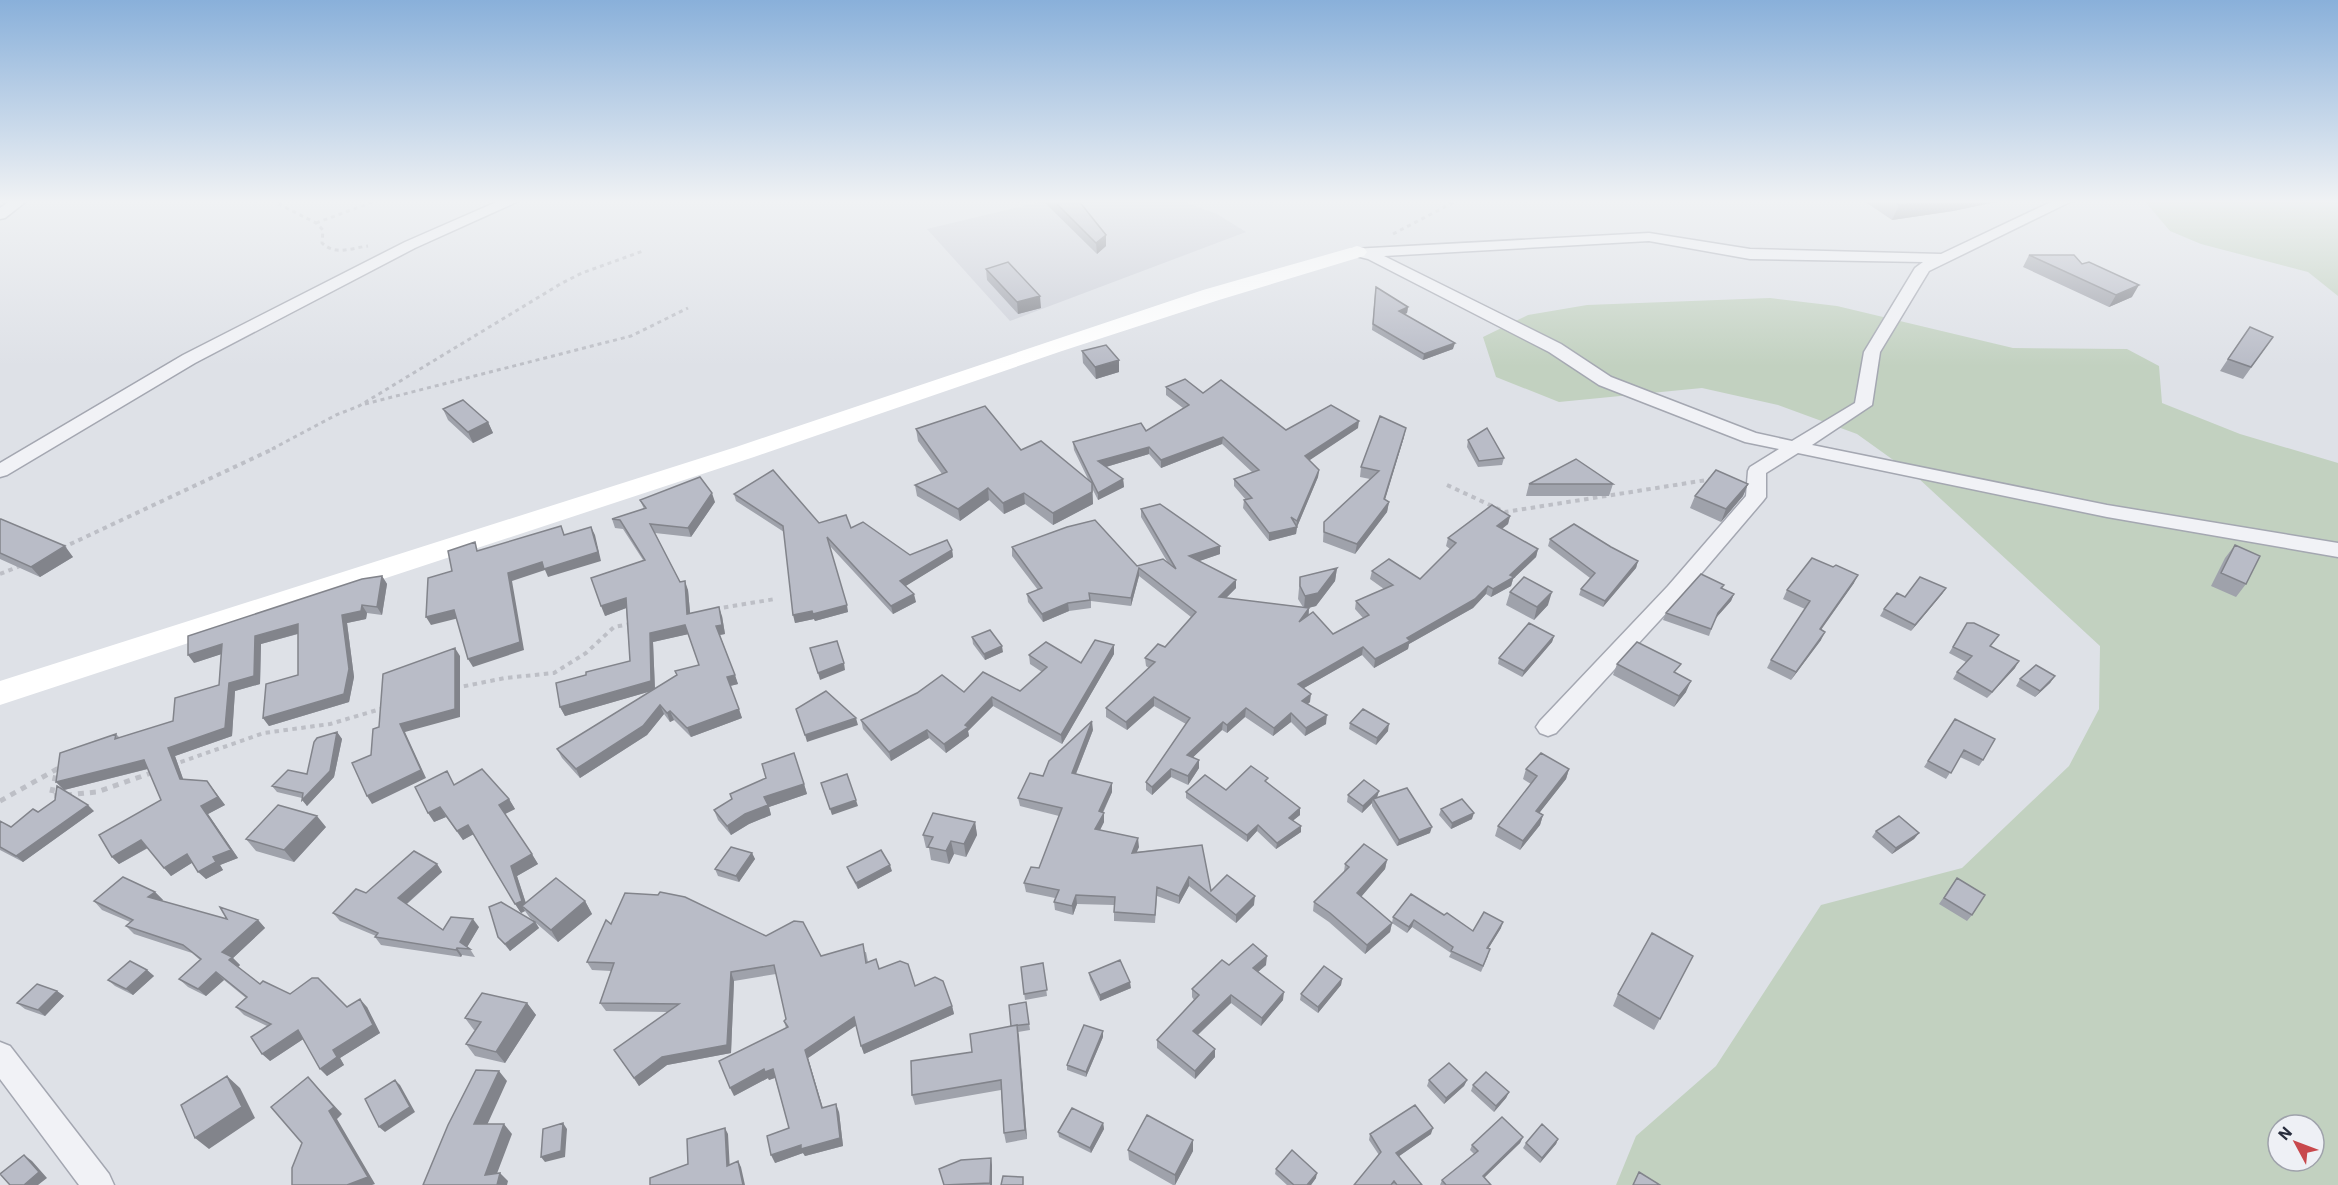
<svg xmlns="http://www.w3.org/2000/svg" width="2338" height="1185" font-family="'IBM Plex Sans',sans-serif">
<rect width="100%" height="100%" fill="#dee1e7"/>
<!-- built -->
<path fill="#cdd0d9" d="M 1048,200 L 1180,200 L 1217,214 L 1246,232 L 1010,321 L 927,229 Z"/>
<!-- green -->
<path fill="#c2d1c0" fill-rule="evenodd" d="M 2149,200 L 2338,200 L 2338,296 L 2308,272 L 2201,244 L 2170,231 L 2147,204 Z
M 1770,298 L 1837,306 L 2013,348 L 2127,349 L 2159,366 L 2162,403 L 2240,434 L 2338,463 L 2338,1185 L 1616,1185 L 1636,1136 L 1716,1066 L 1821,905 L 1962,868 L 2069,766 L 2099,709 L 2100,646 L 1917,477 L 1857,434 L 1778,405 L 1702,388 L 1559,402 L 1496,377 L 1483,337 L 1528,315 L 1587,305 ZM 2278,1125 L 2314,1125 L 2314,1161 L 2278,1161 Z"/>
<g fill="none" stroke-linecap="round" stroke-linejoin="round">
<defs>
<path id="street" d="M 11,200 L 28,200 L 5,218 L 0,219 L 0,208 Z
M 501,200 L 521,200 L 415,248 L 195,363 L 7,475 L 0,477 L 0,463 L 183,355 L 405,242 Z
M 2055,200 L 2074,200 L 1929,271 L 1880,352 L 1872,405 L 1812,445 L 2107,505 L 2338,543 L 2338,557 L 2107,517 L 1798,453 L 1766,473 L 1766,497 L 1763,501 L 1682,596 L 1556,733 L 1548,736 L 1540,733 L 1536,727 L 1540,721 L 1668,586 L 1746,496 L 1748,471 L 1750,467 L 1779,449 L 1745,442 L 1599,385 L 1549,352 L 1368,259 L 1352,255 L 1349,252 L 1352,249 L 1649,233 L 1750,249 L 1941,254 ZM 1649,241 L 1750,259 L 1923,262 L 1915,268 L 1864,352 L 1855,403 L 1792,441 L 1756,433 L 1611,377 L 1561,344 L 1384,256 Z
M 0,1042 L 10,1046 L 109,1174 L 114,1185 L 79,1185 L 0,1079 Z"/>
</defs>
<!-- street casing -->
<use href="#street" stroke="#a4a7b1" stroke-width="3"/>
<!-- path-far2 -->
<path stroke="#bdbfc6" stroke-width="3" stroke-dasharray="4 4" stroke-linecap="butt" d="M 271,200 L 316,223 L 323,230 L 322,243 C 336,256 351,248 368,246
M 316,223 L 378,200
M 1393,234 L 1458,200
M 365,404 L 631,336 L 688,308
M 272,449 L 336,415 L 359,406 L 562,283 L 582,273 L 643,251"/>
<!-- path-far1 -->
<path stroke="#bdbfc6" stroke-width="4" stroke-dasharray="4.5 4.5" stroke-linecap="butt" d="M 1447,485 L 1505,512 L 1713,479
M 62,548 L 275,448
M 0,574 L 20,566
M 715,609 L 775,599
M 455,688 L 505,678 L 554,673 L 586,653 L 614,627 L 631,624
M 172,765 L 264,733 L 330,724 L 384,708
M 55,770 L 57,770"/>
<!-- path -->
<path stroke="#bdbfc6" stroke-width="5" stroke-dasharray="6 6" stroke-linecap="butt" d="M 66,795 L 97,792 L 154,772
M 0,801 L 57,769 L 51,796 L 59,795"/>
<!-- street -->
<use href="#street" fill="#f1f2f6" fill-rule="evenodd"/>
<!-- secondary -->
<path fill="#fff" fill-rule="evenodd" d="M 1357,246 L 1364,248 L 1367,252 L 1364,256 L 1219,300 L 1062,351 L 754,457 L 0,705 L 0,681 L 736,447 L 1203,290 Z"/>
</g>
<!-- wall -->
<path fill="#9fa2ab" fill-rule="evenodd" d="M 1042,200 L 1078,200 L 1106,235 L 1106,246 L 1097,254 Z
M 1864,200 L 1997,200 L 1996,202 L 1953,211 L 1892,220 L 1864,201 Z
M 2029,255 L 2132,297 L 2109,307 L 2023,267 Z
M 986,269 L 1041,308 L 1018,314 L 987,280 Z
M 1375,293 L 1408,307 L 1407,313 L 1405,314 L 1453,349 L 1423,360 L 1372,330 Z
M 2273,337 L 2243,379 L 2220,371 L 2242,338 Z
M 1082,351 L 1119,372 L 1096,379 L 1083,363 Z
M 1166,387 L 1203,393 L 1286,430 L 1358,428 L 1309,460 L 1319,470 L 1318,477 L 1297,527 L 1296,534 L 1269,541 L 1243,508 L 1244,500 L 1246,500 L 1234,486 L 1234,479 L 1252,472 L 1222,444 L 1161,468 L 1149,454 L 1106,467 L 1123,479 L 1124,487 L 1098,500 L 1092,488 L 1093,504 L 1053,525 L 1025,504 L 1004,514 L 989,500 L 960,521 L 917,496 L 915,485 L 942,474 L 918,441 L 916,429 L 1021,450 L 1088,479 L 1074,450 L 1073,442 L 1146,431 L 1183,408 L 1166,395 Z
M 443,409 L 488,422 L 493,433 L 473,443 L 448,420 Z
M 1404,437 L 1385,500 L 1389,502 L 1387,512 L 1355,554 L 1323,542 L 1324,522 L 1370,479 L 1360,477 L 1361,467 Z
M 1468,440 L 1504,458 L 1502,465 L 1478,467 L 1467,447 Z
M 1529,484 L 1613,484 L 1609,496 L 1526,496 Z
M 1748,484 L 1743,496 L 1721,522 L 1690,508 L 1695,496 Z
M 734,494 L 819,523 L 851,528 L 910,555 L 952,550 L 953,557 L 905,586 L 916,602 L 893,614 L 829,545 L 848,612 L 815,621 L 814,619 L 795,623 L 784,532 L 736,501 Z
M 640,500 L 715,502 L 691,537 L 655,533 L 680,582 L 688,590 L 690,613 L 722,616 L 725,634 L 720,635 L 738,684 L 730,686 L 742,718 L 691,737 L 674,720 L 670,722 L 664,714 L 647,735 L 580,778 L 562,758 L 557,749 L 651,691 L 565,716 L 560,707 L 586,675 L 630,661 L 626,608 L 605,616 L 643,560 L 623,529 L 615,528 L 612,519 L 644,509 ZM 688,634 L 699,665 L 655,689 L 653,642 Z
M 1141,509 L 1220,546 L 1220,554 L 1199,561 L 1236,588 L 1226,598 L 1303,607 L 1298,599 L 1300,577 L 1337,568 L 1335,581 L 1316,606 L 1308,608 L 1309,608 L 1309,615 L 1333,634 L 1363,618 L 1355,609 L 1356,601 L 1384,589 L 1370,579 L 1372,571 L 1420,579 L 1450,549 L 1446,546 L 1448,538 L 1510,516 L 1508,524 L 1502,529 L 1538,549 L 1536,557 L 1513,579 L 1511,586 L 1491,597 L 1486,594 L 1473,608 L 1409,644 L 1408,649 L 1374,668 L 1362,655 L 1304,688 L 1310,702 L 1308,704 L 1326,724 L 1305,736 L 1291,722 L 1273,736 L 1245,717 L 1227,733 L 1222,730 L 1193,757 L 1199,768 L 1188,785 L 1171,777 L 1152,795 L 1146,790 L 1146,782 L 1186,724 L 1154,706 L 1127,730 L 1106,717 L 1106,708 L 1149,668 L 1146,666 L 1145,658 L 1165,647 L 1191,617 L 1139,576 L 1131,606 L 1091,601 L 1091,608 L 1069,611 L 1043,622 L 1028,602 L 1027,594 L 1038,590 L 1012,556 L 1012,547 L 1137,566 L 1168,563 L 1141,517 Z
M 0,519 L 73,557 L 40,577 L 0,559 Z
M 1550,539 L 1638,561 L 1636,568 L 1603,607 L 1579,595 L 1581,589 L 1590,578 L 1548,546 Z
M 2235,545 L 2246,584 L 2236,597 L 2211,586 L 2225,558 Z
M 382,576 L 387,584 L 382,615 L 367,613 L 366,619 L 347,623 L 354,677 L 349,702 L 269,726 L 263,718 L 298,675 L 298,634 L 261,644 L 260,684 L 235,691 L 232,736 L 175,756 L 183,779 L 207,781 L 225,805 L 208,814 L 238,858 L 220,865 L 223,870 L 206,879 L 193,862 L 171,876 L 148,848 L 119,864 L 112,857 L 161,800 L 148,769 L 64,790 L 56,782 L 116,734 L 120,738 L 173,721 L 219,685 L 221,654 L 194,663 Z
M 1854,583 L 1821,630 L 1821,640 L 1791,680 L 1767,668 L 1771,660 L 1805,609 L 1783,599 L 1787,590 Z
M 1724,585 L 1722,589 L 1734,594 L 1731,601 L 1715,619 L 1709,636 L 1663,620 L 1666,613 Z
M 1946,588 L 1942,594 L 1911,631 L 1880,616 L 1884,609 L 1905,597 Z
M 1510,592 L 1548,605 L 1534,620 L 1506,605 Z
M 1967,623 L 1999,635 L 1991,646 L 2015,668 L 1987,698 L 1953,679 L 1957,672 L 1966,662 L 1949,653 Z
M 1554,636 L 1552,642 L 1522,677 L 1498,664 L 1499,658 Z
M 972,637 L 1003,652 L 985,660 L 973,644 Z
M 1114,645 L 1114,654 L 1062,744 L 993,706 L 968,731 L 969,736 L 946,753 L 929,738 L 891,761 L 863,729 L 861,720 L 964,692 L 1020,691 L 1042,672 L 1030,664 L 1029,655 L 1081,663 Z
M 1617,664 L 1677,673 L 1686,692 L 1674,707 L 1613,675 Z
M 2055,676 L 2050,683 L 2035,697 L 2016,686 L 2020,679 Z
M 1955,719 L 1983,760 L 1979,766 L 1960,757 L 1946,779 L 1924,767 Z
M 1350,723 L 1388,731 L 1376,745 L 1349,729 Z
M 1093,730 L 1076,774 L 1112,783 L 1112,792 L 1103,813 L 1104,822 L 1100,830 L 1139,847 L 1136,852 L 1202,845 L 1211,891 L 1254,905 L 1236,923 L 1189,886 L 1179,904 L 1157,896 L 1155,923 L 1114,921 L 1114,905 L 1077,904 L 1073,915 L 1055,910 L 1054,902 L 1055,898 L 1026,892 L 1024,883 L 1039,868 L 1059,816 L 1020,806 L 1018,798 Z
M 337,732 L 342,739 L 334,777 L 307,806 L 302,798 L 277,792 L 272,786 L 307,774 Z
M 1526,769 L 1569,769 L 1566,779 L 1539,813 L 1543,815 L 1540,825 L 1520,850 L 1495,836 L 1498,826 L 1531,784 L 1523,779 Z
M 1267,783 L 1300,808 L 1300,815 L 1293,820 L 1301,832 L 1276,849 L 1257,831 L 1247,842 L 1186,798 L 1186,792 L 1226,790 Z
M 804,784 L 807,794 L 769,807 L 771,815 L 749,824 L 731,835 L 718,820 L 714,810 Z
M 455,785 L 509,799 L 515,809 L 505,814 L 538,864 L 517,876 L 526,903 L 585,901 L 592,914 L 558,942 L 536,923 L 539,928 L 510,951 L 498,937 L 533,920 L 530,918 L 525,911 L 521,913 L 473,834 L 463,840 L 446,817 L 434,822 Z
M 1348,795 L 1377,798 L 1430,833 L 1397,846 L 1372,806 L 1372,803 L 1362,813 L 1347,802 Z
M 1441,809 L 1472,819 L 1451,829 L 1439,815 Z
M 94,811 L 23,862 L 0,850 L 0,821 L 11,827 L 38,812 Z
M 975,822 L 977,835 L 966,857 L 954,854 L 949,864 L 931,860 L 929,848 L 926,848 L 923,835 Z
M 326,827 L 294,862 L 256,851 L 246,839 Z
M 1876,831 L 1919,833 L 1914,839 L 1892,854 L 1872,837 Z
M 752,853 L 755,859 L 739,882 L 718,876 L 715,869 Z
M 1387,860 L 1385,869 L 1361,896 L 1392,923 L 1390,932 L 1365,954 L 1329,922 L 1313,911 L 1314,902 L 1344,872 L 1345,864 Z
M 437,864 L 442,872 L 407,904 L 443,930 L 479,927 L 467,947 L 470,949 L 475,957 L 462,955 L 461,957 L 381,945 L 375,937 L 376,936 L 340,921 L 333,913 L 366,893 Z
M 847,867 L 892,871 L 858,889 L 849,873 Z
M 1957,878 L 1972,915 L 1967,921 L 1939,904 Z
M 155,892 L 163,900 L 161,901 L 227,919 L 258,920 L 265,928 L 233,958 L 240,965 L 238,967 L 260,984 L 290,994 L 347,1007 L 367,1007 L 380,1033 L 340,1058 L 344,1065 L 327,1076 L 303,1039 L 270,1061 L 267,1026 L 244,1015 L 236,1007 L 246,998 L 224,980 L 206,996 L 188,987 L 179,979 L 200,960 L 192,953 L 134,934 L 126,926 L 130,922 L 102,910 L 94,901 Z
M 1444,915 L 1473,931 L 1501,928 L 1488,949 L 1488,956 L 1481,972 L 1449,957 L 1451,953 L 1412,927 L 1407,933 L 1392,923 L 1393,917 Z
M 611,924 L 766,936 L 821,956 L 866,952 L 868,962 L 952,1006 L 954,1014 L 864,1054 L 856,1025 L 808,1058 L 823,1108 L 839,1112 L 843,1146 L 805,1156 L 803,1153 L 775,1163 L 789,1128 L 775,1078 L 769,1080 L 768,1078 L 734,1096 L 786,1028 L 784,1021 L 786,1019 L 776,974 L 734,981 L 731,1053 L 667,1065 L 639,1086 L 620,1058 L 667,1012 L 606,1011 L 600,1003 L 611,971 L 592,970 L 587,962 Z
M 1693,956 L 1654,1030 L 1613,1006 L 1618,994 Z
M 1043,963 L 1047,996 L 1025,1000 L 1021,967 Z
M 1229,965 L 1266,965 L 1258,972 L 1283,1000 L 1261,1026 L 1231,1003 L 1198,1035 L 1215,1057 L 1195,1079 L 1157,1048 L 1157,1040 L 1194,1000 L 1192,997 L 1192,989 Z
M 147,970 L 154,976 L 133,995 L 115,986 L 108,980 Z
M 1089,973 L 1131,988 L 1100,1001 L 1090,979 Z
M 1342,979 L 1341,985 L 1318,1013 L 1300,1000 L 1301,994 Z
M 57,991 L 64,996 L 45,1016 L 25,1009 L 17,1003 Z
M 1026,1002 L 1030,1030 L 1018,1032 L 1027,1139 L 1006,1143 L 1004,1133 L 1001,1090 L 915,1105 L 912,1095 L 972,1052 L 1011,1026 Z
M 527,1003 L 536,1015 L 505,1063 L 475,1056 L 466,1044 L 476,1030 L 474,1030 L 465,1018 Z
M 1103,1037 L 1086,1077 L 1067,1070 L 1067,1065 Z
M 1429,1080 L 1467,1080 L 1464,1086 L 1444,1104 L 1427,1086 Z
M 1473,1085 L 1509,1092 L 1506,1098 L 1494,1112 L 1471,1091 Z
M 1103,1123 L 1104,1129 L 1091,1153 L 1059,1137 L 1058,1132 Z
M 1370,1134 L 1431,1134 L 1399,1156 L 1422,1185 L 1354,1185 L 1379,1155 L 1369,1140 Z
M 1523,1137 L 1520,1143 L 1484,1177 L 1491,1185 L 1440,1185 L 1442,1180 L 1474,1154 L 1470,1150 L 1472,1145 Z
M 1558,1139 L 1556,1144 L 1540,1163 L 1523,1148 L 1526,1143 Z
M 1193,1140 L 1193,1151 L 1175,1185 L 1173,1185 L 1129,1160 L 1128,1150 Z
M 992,1165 L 992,1185 L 944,1185 Z
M 1276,1169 L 1316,1178 L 1311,1185 L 1287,1185 L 1275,1174 Z"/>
<!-- shaded-wall -->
<path fill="#82848b" d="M 1931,200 L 1997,200 L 1996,202 L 1953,211 L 1892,220 L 1899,205 Z
M 1106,235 L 1106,246 L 1097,254 L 1096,243 Z
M 2139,285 L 2132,297 L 2109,307 L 2116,295 Z
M 1040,296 L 1041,308 L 1018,314 L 1017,302 Z
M 1408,307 L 1407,313 L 1398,317 L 1399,311 Z
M 1455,343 L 1453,349 L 1423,360 L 1424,354 Z
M 1119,360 L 1119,372 L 1096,379 L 1095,367 Z
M 1359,421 L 1358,428 L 1304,464 L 1305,456 Z
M 488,422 L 493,433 L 473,443 L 468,432 Z
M 1406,428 L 1404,437 L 1382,509 L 1384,499 Z
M 1223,437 L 1222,444 L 1161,468 L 1161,460 Z
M 1149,447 L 1149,454 L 1099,469 L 1098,461 Z
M 1319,470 L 1318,477 L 1297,527 L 1296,534 L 1269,541 L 1269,533 L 1296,527 L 1297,521 Z
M 1123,479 L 1124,487 L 1098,500 L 1098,493 Z
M 1092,483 L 1093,504 L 1053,525 L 1053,513 Z
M 1748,484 L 1743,496 L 1721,522 L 1726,509 Z
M 988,488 L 989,500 L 960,521 L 958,509 Z
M 712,493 L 715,502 L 691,537 L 688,528 Z
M 1024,493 L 1025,504 L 1004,514 L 1003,503 Z
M 1389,502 L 1387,512 L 1355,554 L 1357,544 Z
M 1510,516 L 1508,524 L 1495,534 L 1497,526 Z
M 591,527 L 595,535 L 601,561 L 548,577 L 545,570 L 512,581 L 524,650 L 473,667 L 468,659 L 508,573 Z
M 65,546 L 73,557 L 40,577 L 31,567 Z
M 1220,546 L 1220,554 L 1188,565 L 1189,556 Z
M 1538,549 L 1536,557 L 1513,579 L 1511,586 L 1491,597 L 1493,589 L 1510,575 Z
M 952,550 L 953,557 L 901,589 L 900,581 Z
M 1638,561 L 1636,568 L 1603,607 L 1605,601 Z
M 1139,568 L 1139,576 L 1131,606 L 1131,598 Z
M 1337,568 L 1335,581 L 1316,606 L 1304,609 L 1305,596 Z
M 1858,575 L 1854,583 L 1815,638 L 1820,629 Z
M 382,576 L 387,584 L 382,615 L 377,607 Z
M 1236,580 L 1236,588 L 1218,606 L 1219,597 Z
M 685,581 L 688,590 L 691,623 L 687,614 Z
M 1488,586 L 1486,594 L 1473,608 L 1409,644 L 1408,649 L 1374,668 L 1375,659 Z
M 1946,588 L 1942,594 L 1911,631 L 1915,625 Z
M 1552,592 L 1548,605 L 1534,620 L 1537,607 Z
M 914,594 L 916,602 L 893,614 L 891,606 Z
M 1734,594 L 1731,601 L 1715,619 L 1718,613 Z
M 626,598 L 629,607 L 605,616 L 601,606 Z
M 1068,603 L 1069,611 L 1043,622 L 1042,614 Z
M 362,605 L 367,613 L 366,619 L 347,623 L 354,677 L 349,702 L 269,726 L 263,718 L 344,694 L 342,615 Z
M 847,605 L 848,612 L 815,621 L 814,619 L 795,623 L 793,615 Z
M 719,607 L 722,616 L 725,634 L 719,635 L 716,626 Z
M 1309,608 L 1308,616 L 1299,622 Z
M 454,610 L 459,618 L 431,625 L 426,617 Z
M 298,624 L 304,632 L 261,644 L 260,684 L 235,691 L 232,736 L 175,756 L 186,787 L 180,779 L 168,748 L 229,683 L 255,636 Z
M 685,625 L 689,634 L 653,642 L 655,690 L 565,716 L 560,707 L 651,681 L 650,633 Z
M 1825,632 L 1821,640 L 1791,680 L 1796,672 Z
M 1554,636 L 1552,642 L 1522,677 L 1524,671 Z
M 222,644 L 228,652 L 194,663 L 188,655 Z
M 1114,645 L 1114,654 L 1062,744 L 1061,735 Z
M 1002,646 L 1003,652 L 985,660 L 984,654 Z
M 1363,647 L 1362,655 L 1297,692 L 1298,684 Z
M 455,648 L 460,656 L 460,717 L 405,732 L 426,778 L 372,804 L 367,796 L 400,724 Z
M 2019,661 L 2015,668 L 1987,698 L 1992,692 Z
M 844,663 L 845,670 L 820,680 L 818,673 Z
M 735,675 L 738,684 L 730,686 L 727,677 Z
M 2055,676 L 2050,683 L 2035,697 L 2040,691 Z
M 1691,681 L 1686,692 L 1674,707 L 1679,696 Z
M 1311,694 L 1310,702 L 1301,709 L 1302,701 Z
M 992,697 L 993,706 L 968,731 L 969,736 L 946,753 L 944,744 Z
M 1154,697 L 1154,706 L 1127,730 L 1126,722 Z
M 660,705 L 664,714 L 647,735 L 580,778 L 576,769 Z
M 1246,708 L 1245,717 L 1227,733 L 1227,725 Z
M 739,709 L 742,718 L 691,737 L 687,728 Z
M 670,711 L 674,720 L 670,722 L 667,713 Z
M 1291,713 L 1291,722 L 1273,736 L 1274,728 Z
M 1327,715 L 1326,724 L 1305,736 L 1306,728 Z
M 856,718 L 858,725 L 807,742 L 805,735 Z
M 1092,721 L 1093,730 L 1073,781 L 1072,773 Z
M 1223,722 L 1222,730 L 1187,763 L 1187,755 Z
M 1389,724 L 1388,731 L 1376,745 L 1377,738 Z
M 927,730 L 929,738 L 891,761 L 889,752 Z
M 337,732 L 342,739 L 334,777 L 307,806 L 302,800 Z
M 144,760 L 151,768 L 64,790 L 56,782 Z
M 1199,760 L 1199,768 L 1188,785 L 1188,776 Z
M 1171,769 L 1171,777 L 1152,795 L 1152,787 Z
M 1569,769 L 1566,779 L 1533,821 L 1536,811 Z
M 207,781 L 225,805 L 208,814 L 238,858 L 220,865 L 223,870 L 206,879 L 198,872 L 213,857 L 201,806 Z
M 1112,783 L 1112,792 L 1099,820 L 1099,811 Z
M 804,784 L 807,794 L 769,807 L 771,815 L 749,824 L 731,835 L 727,826 L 764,797 Z
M 1379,791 L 1377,798 L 1373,799 L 1372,803 L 1362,813 L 1363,806 Z
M 509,799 L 515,809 L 505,814 L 499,805 Z
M 856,800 L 858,806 L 832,815 L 830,809 Z
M 88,805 L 94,811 L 23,862 L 16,856 Z
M 440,807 L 446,817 L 434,822 L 428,813 Z
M 1300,808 L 1300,815 L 1289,824 L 1289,818 Z
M 1104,813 L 1104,822 L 1096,838 L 1095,829 Z
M 1474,813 L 1472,819 L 1451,829 L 1452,823 Z
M 1543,815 L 1540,825 L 1520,850 L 1523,841 Z
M 317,816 L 326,827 L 294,862 L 284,850 Z
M 975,822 L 977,835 L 966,857 L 964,844 Z
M 468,825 L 474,834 L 463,840 L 457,831 Z
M 1258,825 L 1257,831 L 1247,842 L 1247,835 Z
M 1301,826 L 1301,832 L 1276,849 L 1277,843 Z
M 1432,827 L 1430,833 L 1397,846 L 1399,840 Z
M 1919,833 L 1914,839 L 1892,854 L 1896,848 Z
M 1138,838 L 1139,847 L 1133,861 L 1132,853 Z
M 141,840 L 149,847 L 119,864 L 112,857 Z
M 951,841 L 954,854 L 949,864 L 946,851 Z
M 752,853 L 755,859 L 739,882 L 736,876 Z
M 187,854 L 195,861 L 171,876 L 164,868 Z
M 532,854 L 538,864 L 517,876 L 528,910 L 522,906 L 525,911 L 521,913 L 515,904 L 511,866 Z
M 1387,860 L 1385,869 L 1356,903 L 1357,893 Z
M 437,864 L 442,872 L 404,906 L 398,898 Z
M 890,865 L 892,871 L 858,889 L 856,883 Z
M 1189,877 L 1189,886 L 1179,904 L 1179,896 Z
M 155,892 L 163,900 L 156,905 L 148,897 Z
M 1076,895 L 1077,904 L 1073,915 L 1072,906 Z
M 1255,896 L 1254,905 L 1236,923 L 1236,915 Z
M 585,901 L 592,914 L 558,942 L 551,930 Z
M 473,919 L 479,927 L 466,949 L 460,942 Z
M 258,920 L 265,928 L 233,958 L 240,965 L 237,968 L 222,952 Z
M 1414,920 L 1412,927 L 1407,933 L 1409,927 Z
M 535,922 L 539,928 L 510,951 L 505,944 Z
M 1503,922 L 1501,928 L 1485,954 L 1487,948 Z
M 1392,923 L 1390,932 L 1365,954 L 1367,945 Z
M 457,948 L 462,955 L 461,957 L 456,950 Z
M 1267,956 L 1266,965 L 1252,977 L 1253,968 Z
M 147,970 L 154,976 L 133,995 L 126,989 Z
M 216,972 L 224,980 L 206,996 L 198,989 Z
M 731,972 L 734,981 L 731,1053 L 667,1065 L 639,1086 L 634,1078 Z
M 1342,979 L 1341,985 L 1318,1013 L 1318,1007 Z
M 1130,982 L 1131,988 L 1100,1001 L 1100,995 Z
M 57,991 L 64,996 L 45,1016 L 38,1010 Z
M 1284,992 L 1283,1000 L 1261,1026 L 1262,1018 Z
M 1231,995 L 1231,1003 L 1193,1039 L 1193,1031 Z
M 360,999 L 367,1007 L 380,1033 L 340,1058 L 344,1065 L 327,1076 L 320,1069 L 333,1050 Z
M 527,1003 L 536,1015 L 505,1063 L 496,1052 Z
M 952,1006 L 954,1014 L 864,1054 L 861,1046 Z
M 854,1017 L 857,1025 L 808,1058 L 825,1116 L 822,1108 L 805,1050 Z
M 1017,1025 L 1019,1036 L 1027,1139 L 1025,1130 Z
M 298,1030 L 305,1038 L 270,1061 L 262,1054 Z
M 1103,1031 L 1103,1037 L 1086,1077 L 1086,1072 Z
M 1215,1049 L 1215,1057 L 1195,1079 L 1195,1071 Z
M 764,1069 L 773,1069 L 777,1077 L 769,1080 L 768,1078 L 734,1096 L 730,1088 Z
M 499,1071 L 507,1081 L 483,1134 L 474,1124 Z
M 227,1076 L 240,1088 L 255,1118 L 209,1149 L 195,1138 Z
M 308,1077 L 342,1114 L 337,1119 L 375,1184 L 372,1185 L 347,1185 Z
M 395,1080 L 400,1085 L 415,1112 L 385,1132 L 379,1127 Z
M 1467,1080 L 1464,1086 L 1444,1104 L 1446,1098 Z
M 1509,1092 L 1506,1098 L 1494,1112 L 1496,1106 Z
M 836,1104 L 839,1112 L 843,1146 L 805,1156 L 803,1153 L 775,1163 L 771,1155 Z
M 563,1123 L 567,1129 L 565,1157 L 545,1162 L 541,1157 Z
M 1103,1123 L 1104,1129 L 1091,1153 L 1090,1148 Z
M 504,1124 L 512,1134 L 493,1184 L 485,1175 Z
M 725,1128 L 728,1134 L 730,1171 L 727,1166 Z
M 1433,1128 L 1431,1134 L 1395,1159 L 1396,1153 Z
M 1523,1137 L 1520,1143 L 1481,1181 L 1483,1176 Z
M 1558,1139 L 1556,1144 L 1540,1163 L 1542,1158 Z
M 1193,1140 L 1193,1151 L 1175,1185 L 1175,1175 Z
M 24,1155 L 32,1161 L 47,1178 L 38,1185 L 24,1185 Z
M 991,1158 L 992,1165 L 992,1185 L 990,1185 L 990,1183 Z
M 738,1161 L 741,1167 L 745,1185 L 743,1185 Z
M 500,1173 L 508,1181 L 507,1185 L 497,1185 Z
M 1317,1173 L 1316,1178 L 1311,1185 L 1307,1185 Z"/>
<!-- building -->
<path fill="#b9bcc7" stroke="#82848b" stroke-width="1.5" d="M 1053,200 L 1078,200 L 1106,235 L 1096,243 Z
M 1892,200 L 1931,200 L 1899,205 Z
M 2029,255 L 2074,255 L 2082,264 L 2089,262 L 2139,285 L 2116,295 Z
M 1008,262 L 1040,296 L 1017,302 L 986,269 Z
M 1376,287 L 1408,307 L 1399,311 L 1455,343 L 1424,354 L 1373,324 Z
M 2250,327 L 2273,337 L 2251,367 L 2228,359 Z
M 1106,345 L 1119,360 L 1095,367 L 1082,351 Z
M 1185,379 L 1203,393 L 1221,380 L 1286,430 L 1331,405 L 1359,421 L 1305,456 L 1319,470 L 1297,521 L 1291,517 L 1297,527 L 1269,533 L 1244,500 L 1252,498 L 1234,479 L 1259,470 L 1223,437 L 1161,460 L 1149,447 L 1098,461 L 1123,479 L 1098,493 L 1073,442 L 1141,423 L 1146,431 L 1189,405 L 1166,387 Z
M 463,400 L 488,422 L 468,432 L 443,409 Z
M 985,406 L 1021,450 L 1041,441 L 1092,483 L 1092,492 L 1053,513 L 1024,493 L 1003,503 L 988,488 L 958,509 L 915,485 L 947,472 L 916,429 Z
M 1380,416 L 1406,428 L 1384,499 L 1389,502 L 1357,544 L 1324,532 L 1324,522 L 1379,471 L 1361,467 Z
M 1487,428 L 1504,458 L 1479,461 L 1468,440 Z
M 1576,459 L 1613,484 L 1529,484 Z
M 773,470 L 819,523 L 846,515 L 851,528 L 863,522 L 910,555 L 947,540 L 952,550 L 900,581 L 914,594 L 891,606 L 827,537 L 847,605 L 813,614 L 812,611 L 793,615 L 783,526 L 734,494 Z
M 1716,470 L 1748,484 L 1726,509 L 1695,496 Z
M 700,477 L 712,493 L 688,528 L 650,524 L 680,582 L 685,581 L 687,614 L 719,607 L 722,625 L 716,626 L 735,675 L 727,677 L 739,709 L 687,728 L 670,711 L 667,713 L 660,705 L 643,726 L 576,769 L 557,749 L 677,675 L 675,671 L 699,665 L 685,625 L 650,633 L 651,681 L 560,707 L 556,683 L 586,675 L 586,672 L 630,661 L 626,598 L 601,606 L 591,578 L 645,560 L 620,520 L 612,519 L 646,508 L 640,500 Z
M 1160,504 L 1220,546 L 1189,556 L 1236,580 L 1219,597 L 1309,608 L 1299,622 L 1313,612 L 1333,634 L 1369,615 L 1356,601 L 1393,585 L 1372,571 L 1389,559 L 1420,579 L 1456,543 L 1448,538 L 1492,505 L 1510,516 L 1497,526 L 1538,549 L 1510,575 L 1514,577 L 1493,589 L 1488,586 L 1475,599 L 1407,638 L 1410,641 L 1375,659 L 1363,647 L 1298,684 L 1311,694 L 1302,701 L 1327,715 L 1306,728 L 1291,713 L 1274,728 L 1246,708 L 1227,725 L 1223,722 L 1187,755 L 1199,760 L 1188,776 L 1171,769 L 1152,787 L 1146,782 L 1190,718 L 1154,697 L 1126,722 L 1106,708 L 1155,662 L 1145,658 L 1158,644 L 1165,647 L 1196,612 L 1139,568 L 1131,598 L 1089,593 L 1090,600 L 1068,603 L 1042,614 L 1027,594 L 1042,588 L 1012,547 L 1067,527 L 1095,520 L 1137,566 L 1163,559 L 1176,569 L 1141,509 Z
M 0,519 L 1,519 L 65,546 L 31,567 L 0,553 Z
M 1574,524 L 1611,547 L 1638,561 L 1605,601 L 1581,589 L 1595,573 L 1550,539 Z
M 561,526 L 564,535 L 591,527 L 598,552 L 544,569 L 542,562 L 508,573 L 520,642 L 468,659 L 454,610 L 426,617 L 428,578 L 452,571 L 448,551 L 475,542 L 477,551 Z
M 2235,545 L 2260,556 L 2246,584 L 2221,573 Z
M 1812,558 L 1833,567 L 1836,565 L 1858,575 L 1820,629 L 1825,632 L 1796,672 L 1771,660 L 1810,601 L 1787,590 Z
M 1337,568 L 1318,593 L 1305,596 L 1300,586 L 1300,577 Z
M 1701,574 L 1724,585 L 1721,588 L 1734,594 L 1718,613 L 1711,629 L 1666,613 Z
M 382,576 L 377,607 L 362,605 L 361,611 L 342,615 L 349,669 L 344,694 L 263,718 L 266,684 L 298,675 L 298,624 L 255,636 L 254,676 L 229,683 L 225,728 L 168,748 L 180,779 L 207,781 L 218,797 L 201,806 L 231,850 L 213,857 L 216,862 L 198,872 L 187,854 L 164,868 L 141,840 L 112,857 L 99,835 L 161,800 L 144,760 L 56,782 L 60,753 L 116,734 L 115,739 L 173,721 L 175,698 L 219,685 L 222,644 L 188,655 L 188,636 L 362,579 Z
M 1524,577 L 1552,592 L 1537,607 L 1510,592 Z
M 1920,577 L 1946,588 L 1915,625 L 1884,609 L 1897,593 L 1905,597 Z
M 1529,623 L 1554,636 L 1524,671 L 1499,658 Z
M 1967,623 L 1974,623 L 1999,635 L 1990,646 L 2019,661 L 1992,692 L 1957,672 L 1972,656 L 1953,647 Z
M 990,630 L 1002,646 L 984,654 L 972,637 Z
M 1095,640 L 1114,645 L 1061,735 L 992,697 L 965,725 L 968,727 L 944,744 L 927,730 L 889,752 L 861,720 L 917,693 L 942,675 L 964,692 L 983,672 L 1020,691 L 1047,667 L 1029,655 L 1046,642 L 1081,663 Z
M 837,641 L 844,663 L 818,673 L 810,648 Z
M 1637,642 L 1681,664 L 1674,672 L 1691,681 L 1679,696 L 1617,664 Z
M 455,648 L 455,709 L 400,724 L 421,770 L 367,796 L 352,763 L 371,755 L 373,729 L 379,727 L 383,674 Z
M 2036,665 L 2055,676 L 2040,691 L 2020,679 Z
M 826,691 L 856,718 L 805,735 L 796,709 Z
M 1363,709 L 1389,724 L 1377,738 L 1350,723 Z
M 1955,719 L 1995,739 L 1983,760 L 1964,750 L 1951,773 L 1928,761 Z
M 1092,721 L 1072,773 L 1112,783 L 1099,811 L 1104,813 L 1095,829 L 1138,838 L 1132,853 L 1202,845 L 1211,891 L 1227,875 L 1255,896 L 1236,915 L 1189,877 L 1179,896 L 1157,887 L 1155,915 L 1114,912 L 1115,897 L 1076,895 L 1072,906 L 1054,902 L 1059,890 L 1024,883 L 1031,867 L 1039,868 L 1062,808 L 1018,798 L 1030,773 L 1043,776 L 1049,761 Z
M 337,732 L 330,771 L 302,800 L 303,793 L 272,786 L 288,770 L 307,774 L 314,742 L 317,738 Z
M 794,753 L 804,784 L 764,797 L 768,805 L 745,814 L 727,826 L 714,810 L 732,799 L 730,794 L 766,778 L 762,764 Z
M 1541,753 L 1569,769 L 1536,811 L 1543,815 L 1523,841 L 1498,826 L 1537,776 L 1526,769 Z
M 1251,766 L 1268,778 L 1265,781 L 1300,808 L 1289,818 L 1301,826 L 1277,843 L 1258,825 L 1247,835 L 1186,792 L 1205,775 L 1226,790 Z
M 482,769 L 509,799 L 499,805 L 532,854 L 511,866 L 522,901 L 515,904 L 468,825 L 457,831 L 440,807 L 428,813 L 415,787 L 447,771 L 454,785 Z
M 847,774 L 856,800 L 830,809 L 821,783 Z
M 1364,780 L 1379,791 L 1363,806 L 1348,795 Z
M 57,786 L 88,805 L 16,856 L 0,847 L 0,821 L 11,827 L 33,809 L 38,812 L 55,800 Z
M 1407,788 L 1432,827 L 1399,840 L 1373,799 Z
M 1462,799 L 1474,813 L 1452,823 L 1441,809 Z
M 278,805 L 317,816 L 284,850 L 246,839 Z
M 933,813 L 975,822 L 964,844 L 951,841 L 946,851 L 928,847 L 933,837 L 923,835 Z
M 1899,816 L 1919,833 L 1896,848 L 1876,831 Z
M 1364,844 L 1387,860 L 1357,893 L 1392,923 L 1367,945 L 1330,913 L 1314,902 L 1349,867 L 1345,864 Z
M 731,847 L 752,853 L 736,876 L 715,869 Z
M 881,850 L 890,865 L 856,883 L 847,867 Z
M 414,851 L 437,864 L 398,898 L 443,930 L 451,917 L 473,919 L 460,942 L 470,949 L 457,948 L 456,950 L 375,937 L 378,933 L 333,913 L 356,889 L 366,893 Z
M 123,877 L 155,892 L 148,897 L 227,919 L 220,907 L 258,920 L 222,952 L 232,957 L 229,960 L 260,984 L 263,981 L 290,994 L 312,978 L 318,978 L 347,1007 L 360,999 L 373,1025 L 333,1050 L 337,1057 L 320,1069 L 298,1030 L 262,1054 L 251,1037 L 271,1024 L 236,1007 L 247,997 L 216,972 L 198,989 L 179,979 L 201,959 L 183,945 L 126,926 L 133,920 L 94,901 Z
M 556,878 L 585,901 L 551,930 L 522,906 Z
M 1957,878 L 1985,895 L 1972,915 L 1944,898 Z
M 660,892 L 685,897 L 766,936 L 794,921 L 803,922 L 821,956 L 863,944 L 866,963 L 876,959 L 879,969 L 900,961 L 908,964 L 915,986 L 935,977 L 943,981 L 952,1006 L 861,1046 L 854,1017 L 805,1050 L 822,1108 L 836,1104 L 840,1138 L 801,1149 L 801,1145 L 771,1155 L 767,1136 L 789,1128 L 773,1069 L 765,1072 L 764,1069 L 730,1088 L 719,1061 L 788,1027 L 784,1021 L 786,1019 L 774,965 L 731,972 L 727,1045 L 662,1057 L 634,1078 L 614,1050 L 679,1004 L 600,1003 L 614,963 L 587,962 L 606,920 L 611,924 L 625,893 L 658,895 Z
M 1411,894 L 1444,915 L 1447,913 L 1473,931 L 1484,912 L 1503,922 L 1487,948 L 1490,949 L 1483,966 L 1451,951 L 1453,947 L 1414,920 L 1409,927 L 1393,917 Z
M 501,902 L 535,922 L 505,944 L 498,937 L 489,907 Z
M 1652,933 L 1693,956 L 1660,1019 L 1618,994 Z
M 1253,944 L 1267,956 L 1253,968 L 1284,992 L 1262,1018 L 1231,995 L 1193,1031 L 1215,1049 L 1195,1071 L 1157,1040 L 1199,995 L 1192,989 L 1222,960 L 1229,965 Z
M 1120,960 L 1130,982 L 1100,995 L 1089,973 Z
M 130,961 L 147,970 L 126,989 L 108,980 Z
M 1043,963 L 1047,990 L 1024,994 L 1021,967 Z
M 1324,966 L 1342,979 L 1318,1007 L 1301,994 Z
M 37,984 L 57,991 L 38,1010 L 17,1003 Z
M 482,993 L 527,1003 L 496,1052 L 466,1044 L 481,1022 L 465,1018 Z
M 1026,1002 L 1029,1024 L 1011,1026 L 1009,1005 Z
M 1017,1025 L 1025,1130 L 1004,1133 L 1001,1080 L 912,1095 L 911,1061 L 972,1052 L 970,1034 Z
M 1084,1025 L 1103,1031 L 1086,1072 L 1067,1065 Z
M 1449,1063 L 1467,1080 L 1446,1098 L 1429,1080 Z
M 476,1070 L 499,1071 L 474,1124 L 504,1124 L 485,1175 L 500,1173 L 497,1185 L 423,1185 L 448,1125 Z
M 1486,1072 L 1509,1092 L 1496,1106 L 1473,1085 Z
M 227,1076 L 242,1107 L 195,1138 L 181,1105 Z
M 308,1077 L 334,1107 L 329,1111 L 368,1177 L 347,1185 L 292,1185 L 292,1168 L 302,1143 L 271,1107 Z
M 395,1080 L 410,1107 L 379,1127 L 365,1099 Z
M 1415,1105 L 1433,1128 L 1396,1153 L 1422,1185 L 1397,1185 L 1394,1181 L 1391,1185 L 1354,1185 L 1381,1152 L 1370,1134 Z
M 1072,1108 L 1103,1123 L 1090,1148 L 1058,1132 Z
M 1147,1115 L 1193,1140 L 1175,1175 L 1128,1150 Z
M 1502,1117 L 1523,1137 L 1483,1176 L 1491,1185 L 1446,1185 L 1442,1180 L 1478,1151 L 1472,1145 Z
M 563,1123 L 561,1151 L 541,1157 L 543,1129 Z
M 1542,1124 L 1558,1139 L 1542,1158 L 1526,1143 Z
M 725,1128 L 727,1166 L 738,1161 L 743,1185 L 650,1185 L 650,1178 L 688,1164 L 687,1139 Z
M 1292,1150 L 1317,1173 L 1307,1185 L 1294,1185 L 1276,1169 Z
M 24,1155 L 39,1172 L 24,1185 L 10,1185 L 0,1174 Z
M 991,1158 L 990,1183 L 944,1185 L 939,1169 L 961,1160 Z
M 1639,1172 L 1660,1185 L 1633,1185 Z
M 1003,1176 L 1023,1177 L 1023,1185 L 1001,1185 Z"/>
<!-- sky -->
<linearGradient id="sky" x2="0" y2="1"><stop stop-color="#89b0da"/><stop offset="0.55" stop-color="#f0f2f4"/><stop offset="1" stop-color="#f0f2f4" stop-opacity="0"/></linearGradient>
<rect width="2338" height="366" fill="url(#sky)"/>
<!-- north arrow -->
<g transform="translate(2296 1143) rotate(311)"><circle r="28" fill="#eef0f5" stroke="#9fa2ab" stroke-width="1.5"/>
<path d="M0-4.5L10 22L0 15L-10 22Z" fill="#c8484c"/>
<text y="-9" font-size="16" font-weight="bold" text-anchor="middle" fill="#282d3d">N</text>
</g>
</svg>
